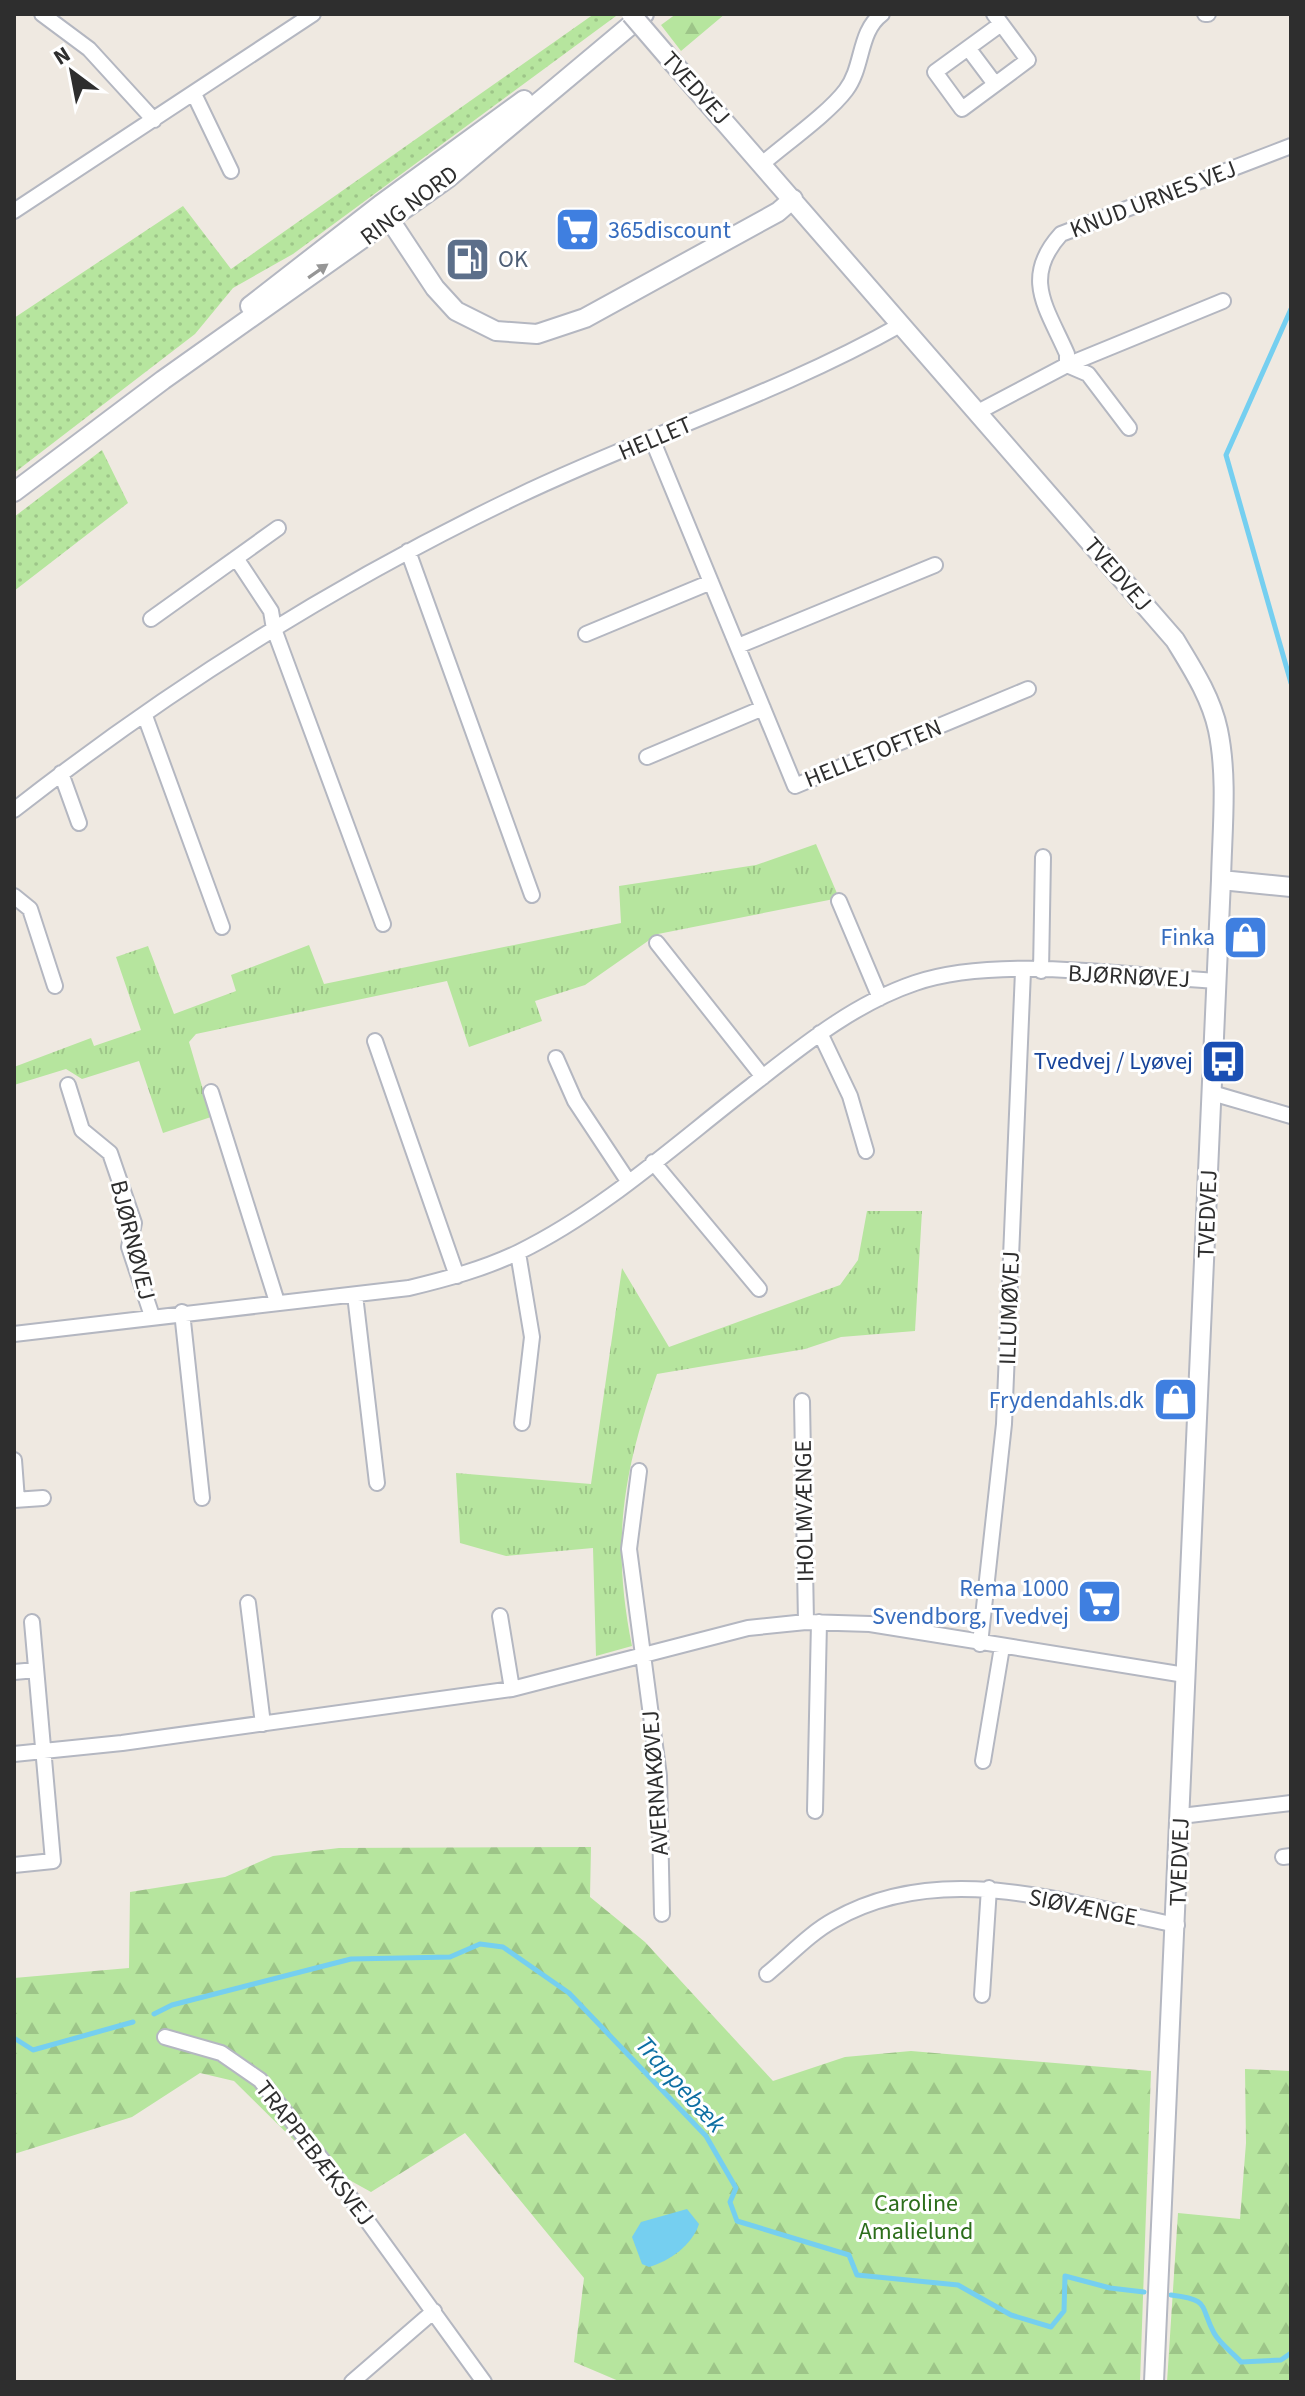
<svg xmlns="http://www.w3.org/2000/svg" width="1305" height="2396" font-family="'Source Sans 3',sans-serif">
<defs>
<pattern id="grass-dots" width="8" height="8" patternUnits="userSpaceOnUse" patternTransform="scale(2)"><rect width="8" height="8" fill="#b6e59e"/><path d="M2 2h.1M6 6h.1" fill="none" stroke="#9dc588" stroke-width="1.8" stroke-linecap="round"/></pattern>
<pattern id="forest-firs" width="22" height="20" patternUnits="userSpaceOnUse" patternTransform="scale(2)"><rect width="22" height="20" fill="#b6e59e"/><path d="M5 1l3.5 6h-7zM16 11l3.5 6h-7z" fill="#9dc588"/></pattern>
<pattern id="park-tufts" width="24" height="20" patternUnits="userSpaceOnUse" patternTransform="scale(2)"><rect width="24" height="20" fill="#b6e59e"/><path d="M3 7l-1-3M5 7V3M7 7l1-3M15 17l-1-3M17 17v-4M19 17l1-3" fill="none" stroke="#9dc588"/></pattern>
</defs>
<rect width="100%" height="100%" fill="#efe9e1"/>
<!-- grass -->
<path fill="url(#grass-dots)" d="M 594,14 L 616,16 L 293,254 L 233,288 L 195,334 L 14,473 L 14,318 L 183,206 L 231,269 Z
M 102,450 L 128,503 L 14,591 L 14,517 Z"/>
<!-- forest -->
<path fill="url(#forest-firs)" d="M 676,14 L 725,14 L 681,51 L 661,25 Z
M 591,1847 L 590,1897 L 645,1942 L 773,2081 L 845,2057 L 911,2051 L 1151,2071 L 1140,2382 L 621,2382 L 574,2362 L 584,2278 L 465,2133 L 371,2192 L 315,2161 L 234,2081 L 200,2073 L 132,2117 L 14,2154 L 14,1978 L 129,1968 L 130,1892 L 225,1877 L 273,1856 L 339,1848 Z
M 1245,2069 L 1291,2071 L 1291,2382 L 1167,2382 L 1178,2213 L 1240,2219 L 1246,2143 Z"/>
<!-- park -->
<path fill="url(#park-tufts)" d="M 816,844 L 839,898 L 658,934 L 585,985 L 535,1001 L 542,1021 L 469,1047 L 447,981 L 196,1034 L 189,1042 L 211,1117 L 163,1133 L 139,1061 L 82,1079 L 66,1069 L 14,1085 L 14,1067 L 91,1038 L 94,1046 L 141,1030 L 116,957 L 148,946 L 174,1014 L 236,991 L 231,975 L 309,945 L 324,984 L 621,923 L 619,886 L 756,865 Z
M 867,1211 L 922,1211 L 915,1331 L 841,1337 L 805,1349 L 657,1374 C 623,1474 611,1541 632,1646 L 596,1656 L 593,1548 L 506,1556 L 460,1543 L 456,1473 L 591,1484 L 622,1268 L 669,1347 L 840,1285 L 858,1260 Z"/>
<!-- water -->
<path fill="#75cff0" d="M 687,2209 L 699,2224 C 692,2245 670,2261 649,2267 L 642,2264 L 632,2237 L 641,2222 Z"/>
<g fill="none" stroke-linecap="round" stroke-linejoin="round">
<!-- stream -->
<path stroke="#75cff0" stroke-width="5" d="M 1291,309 L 1226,455 L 1291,683
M 154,2014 L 172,2005 L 351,1959 L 450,1957 L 480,1944 L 503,1947 L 569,1993 L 706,2136 L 736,2188 L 730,2202 L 737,2221 L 849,2255 L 857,2275 L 958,2285 L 1011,2315 L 1051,2327 L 1064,2311 L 1065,2276 L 1110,2288 L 1144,2292
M 14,2038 L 33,2050 L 133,2022
M 1171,2295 C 1211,2300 1199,2305 1214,2333 C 1220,2344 1233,2353 1241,2362 L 1281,2360 L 1291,2353"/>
<defs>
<path id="street" d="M 42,14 L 89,49 L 154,120
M 994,14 L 1028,60 L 962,109 L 935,72 L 1001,24
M 1205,14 L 1208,14
M 968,48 L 995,84
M 194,94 L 231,171
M 762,164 C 785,144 829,113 846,90 C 864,66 858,32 882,14
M 14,211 L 313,14
M 978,412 L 1067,365 L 1223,301
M 1129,428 L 1088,374 L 1067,365 L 1067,354 C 1047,308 1021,278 1061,234 L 1291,146
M 652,439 L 795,786 L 1028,689
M 408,551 L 532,895
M 236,558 L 271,611 L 274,629 L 383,924
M 151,619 L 278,528
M 586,634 L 711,582
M 738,646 L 935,565
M 145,716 L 222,927
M 647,757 L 763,708
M 61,773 L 79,823
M 14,810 C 169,689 338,582 516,497 C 643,436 778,394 902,324
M 14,896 L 30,909 L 55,986
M 839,901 L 880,998
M 657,943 L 763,1077
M 1041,971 L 1043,857
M 820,1033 L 850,1096 L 866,1151
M 375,1041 L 457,1276
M 556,1058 L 575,1101 L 628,1181
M 68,1085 L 82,1130 L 110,1153 L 134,1223 L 129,1247 L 152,1316
M 211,1092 L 277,1302
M 1212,1093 L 1291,1116
M 653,1162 L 759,1289
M 518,1253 L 532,1337 L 522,1423
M 355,1295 L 377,1483
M 182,1312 L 202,1498
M 14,1334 L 409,1288 C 446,1279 484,1269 519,1252 C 603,1211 677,1143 751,1086 C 801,1047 853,1004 915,983 C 997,955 1129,976 1217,981
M 802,1401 L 806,1622
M 14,1460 L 17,1500
M 639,1471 L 629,1549 L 659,1776 L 662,1914
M 14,1500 L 43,1498
M 248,1603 L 263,1724
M 500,1616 L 512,1689
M 980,1644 L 1004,1424 L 1023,971
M 14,1672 L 36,1670
M 14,1754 L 122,1743 L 512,1689 L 748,1628 L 806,1622 L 870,1624 L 1185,1675
M 983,1761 L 1002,1647
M 815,1811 L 819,1622
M 1181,1816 L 1291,1803
M 1283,1857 L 1291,1856
M 14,1865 L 53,1861 L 32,1622
M 767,1974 C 789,1956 810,1933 834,1920 C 941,1859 1065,1903 1177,1925
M 982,1995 L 989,1888
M 165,2037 L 221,2053 L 260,2080 L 334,2175 L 484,2382
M 352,2382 L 434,2311"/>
<path id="secondary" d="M 674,64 L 1175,640 C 1192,668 1211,697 1218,730 C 1228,778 1222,831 1221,880 L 1154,2382
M 386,214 L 435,288 L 456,311 L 496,331 L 537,334 L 585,318 L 778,212 L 793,199
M 250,306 L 380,205 L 524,100
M 14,492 L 163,380 L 448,178 L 644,14
M 1221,880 L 1291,887"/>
</defs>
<!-- street casing -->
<use href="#street" stroke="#b4b7c1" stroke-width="18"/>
<!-- secondary casing -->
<use href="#secondary" stroke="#b4b7c1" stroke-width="22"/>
<!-- street -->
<use href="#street" stroke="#fff" stroke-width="14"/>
<!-- secondary -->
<use href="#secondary" stroke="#fff" stroke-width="18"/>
<defs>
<path id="secondary-bridge" d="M 631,14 L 674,64"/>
</defs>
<!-- secondary-bridge casing -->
<use href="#secondary-bridge" stroke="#b4b7c1" stroke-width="22" stroke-linecap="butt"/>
<!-- secondary-bridge -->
<use href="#secondary-bridge" stroke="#fff" stroke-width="18"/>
</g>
<!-- one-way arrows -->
<defs><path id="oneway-solid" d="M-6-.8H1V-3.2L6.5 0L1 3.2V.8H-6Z" transform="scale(2)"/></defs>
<use fill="#969696" href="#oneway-solid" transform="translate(318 271) rotate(-35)"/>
<!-- icons -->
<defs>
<symbol id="supermarket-square" viewBox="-11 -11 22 22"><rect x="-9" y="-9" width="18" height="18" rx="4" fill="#3f7fe0" stroke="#fff"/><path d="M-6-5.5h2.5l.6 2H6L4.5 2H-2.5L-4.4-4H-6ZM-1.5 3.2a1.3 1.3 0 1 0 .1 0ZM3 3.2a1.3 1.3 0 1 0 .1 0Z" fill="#fff"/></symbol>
<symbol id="fuel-square" viewBox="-11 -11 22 22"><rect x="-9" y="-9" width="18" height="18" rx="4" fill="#5c6f8a" stroke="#fff"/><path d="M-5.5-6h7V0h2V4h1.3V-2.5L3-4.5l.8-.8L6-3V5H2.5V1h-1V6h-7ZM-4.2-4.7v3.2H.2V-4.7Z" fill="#fff"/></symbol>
<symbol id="shop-square" viewBox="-11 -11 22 22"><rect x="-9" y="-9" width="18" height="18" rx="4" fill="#3f7fe0" stroke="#fff"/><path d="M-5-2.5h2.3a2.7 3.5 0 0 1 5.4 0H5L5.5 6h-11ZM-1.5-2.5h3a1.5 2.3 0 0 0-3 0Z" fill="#fff"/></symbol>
<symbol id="bus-square" viewBox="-11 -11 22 22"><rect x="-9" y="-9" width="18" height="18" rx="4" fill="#1a4fb4" stroke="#fff"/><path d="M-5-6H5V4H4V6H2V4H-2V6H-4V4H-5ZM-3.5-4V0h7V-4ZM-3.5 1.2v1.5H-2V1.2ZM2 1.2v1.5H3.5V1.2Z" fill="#fff"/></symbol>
</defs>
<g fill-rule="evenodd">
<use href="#supermarket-square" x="552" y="204" width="51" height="51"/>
<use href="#fuel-square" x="442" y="234" width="51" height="51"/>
<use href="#shop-square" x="1220" y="912" width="51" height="51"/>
<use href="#bus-square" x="1198" y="1036" width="51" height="51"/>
<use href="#shop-square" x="1150" y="1374" width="51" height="51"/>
<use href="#supermarket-square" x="1074" y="1576" width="51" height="51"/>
</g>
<g text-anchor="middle" stroke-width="6" stroke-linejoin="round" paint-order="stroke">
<!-- street labels -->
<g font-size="24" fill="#2e2e2e" stroke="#fff">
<text transform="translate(696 88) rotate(48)" y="8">TVEDVEJ</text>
<text transform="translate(1153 199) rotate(-21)" y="8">KNUD URNES VEJ</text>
<text transform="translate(409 205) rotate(-37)" y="8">RING NORD</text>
<text transform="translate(655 438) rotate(-23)" y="8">HELLET</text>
<text transform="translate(1118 574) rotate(49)" y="8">TVEDVEJ</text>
<text transform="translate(873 753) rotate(-22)" y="8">HELLETOFTEN</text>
<text transform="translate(1129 976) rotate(3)" y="8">BJØRNØVEJ</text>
<text transform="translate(1207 1214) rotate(-88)" y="8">TVEDVEJ</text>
<text transform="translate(133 1240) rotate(76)" y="8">BJØRNØVEJ</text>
<text transform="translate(1009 1308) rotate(-88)" y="8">ILLUMØVEJ</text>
<text transform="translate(804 1511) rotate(-91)" y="8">IHOLMVÆNGE</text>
<text transform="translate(655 1783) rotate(-94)" y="8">AVERNAKØVEJ</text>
<text transform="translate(1179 1862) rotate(-88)" y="8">TVEDVEJ</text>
<text transform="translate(1083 1907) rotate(11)" y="8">SIØVÆNGE</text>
<text transform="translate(315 2153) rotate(52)" y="8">TRAPPEBÆKSVEJ</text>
</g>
<!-- shop labels -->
<g font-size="24" fill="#366cbe" stroke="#fff" text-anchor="end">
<text x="608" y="238" text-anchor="start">365discount</text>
<text x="1215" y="945">Finka</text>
<text x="1144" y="1408">Frydendahls.dk</text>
<text x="1069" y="1596">Rema 1000<tspan x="1069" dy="28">Svendborg, Tvedvej</tspan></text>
</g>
<!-- service labels -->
<g font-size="24" fill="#4e5e75" stroke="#fff" text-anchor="start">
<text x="498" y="267">OK</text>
</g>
<!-- transit labels -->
<g font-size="24" fill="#164399" stroke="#fff" text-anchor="end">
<text x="1193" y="1069">Tvedvej / Lyøvej</text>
</g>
<!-- park labels -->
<g font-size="24" fill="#2c6e1b" stroke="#fff">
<text x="916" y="2211">Caroline<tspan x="916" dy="28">Amalielund</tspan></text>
</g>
<!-- water labels -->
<g font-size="26" font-style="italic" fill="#0d6fa3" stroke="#fff">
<text transform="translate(681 2084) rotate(48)" y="9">Trappebæk</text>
</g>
</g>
<!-- border -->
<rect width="1305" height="2396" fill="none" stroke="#2e2e2e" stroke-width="32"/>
<!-- north arrow -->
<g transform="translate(72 72) rotate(328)" stroke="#ffffff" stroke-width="6" paint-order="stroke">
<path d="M0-6L14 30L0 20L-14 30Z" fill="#2e2e2e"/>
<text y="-12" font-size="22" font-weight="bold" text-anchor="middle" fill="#2e2e2e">N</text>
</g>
</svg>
